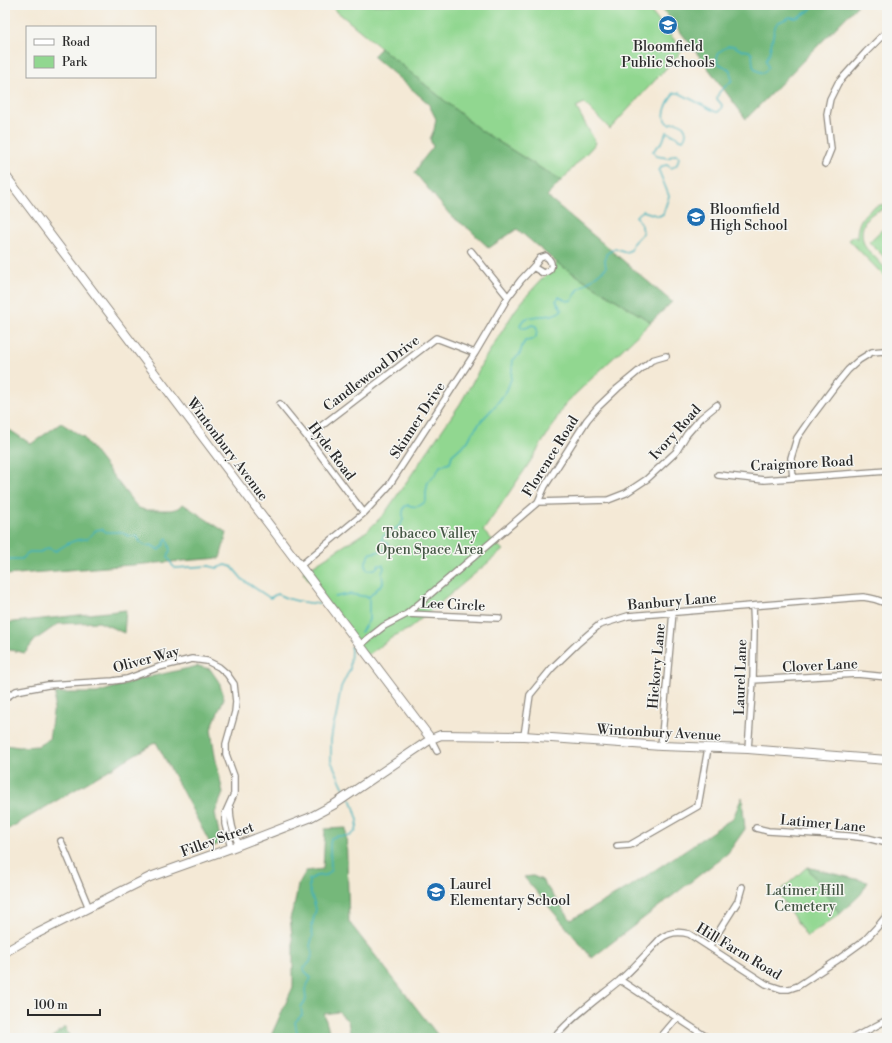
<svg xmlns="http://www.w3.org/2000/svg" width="892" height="1043" font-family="'Libre Bodoni',serif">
<rect width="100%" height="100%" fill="#f6f6f2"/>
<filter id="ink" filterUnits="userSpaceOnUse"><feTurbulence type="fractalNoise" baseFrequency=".025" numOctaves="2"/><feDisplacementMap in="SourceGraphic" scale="8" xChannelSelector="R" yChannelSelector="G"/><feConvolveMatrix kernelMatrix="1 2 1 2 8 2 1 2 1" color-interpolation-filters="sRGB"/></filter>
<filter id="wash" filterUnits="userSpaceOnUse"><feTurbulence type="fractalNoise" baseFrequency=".012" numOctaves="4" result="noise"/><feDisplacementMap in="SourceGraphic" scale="16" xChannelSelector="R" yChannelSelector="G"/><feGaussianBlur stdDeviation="0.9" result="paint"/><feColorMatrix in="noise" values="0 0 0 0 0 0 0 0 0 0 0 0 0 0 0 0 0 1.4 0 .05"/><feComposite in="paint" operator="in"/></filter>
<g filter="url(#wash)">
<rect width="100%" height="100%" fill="#f4e9d6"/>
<!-- green -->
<path fill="#91d790" stroke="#5e815e" d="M 329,5 L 645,5 L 683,50 L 610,129 L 584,103 L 576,107 L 596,143 L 561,181 L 480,130 Z
M 887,204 L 887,209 C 866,210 856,230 866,248 L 887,270 L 887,279 L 849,240 L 854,236 L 857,239 C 856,220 868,205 887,204 Z
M 887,225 L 887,260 L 869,242 Z
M 557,263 L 651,322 L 565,404 L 547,435 L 524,471 L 483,531 L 503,550 L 409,629 L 394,636 L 365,657 L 303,572 L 367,531 L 385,513 L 460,404 L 476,376 L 482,363 L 516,309 L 530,292 Z
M 807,867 L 840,914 L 807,937 L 778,893 Z"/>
<!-- forest -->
<path fill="#74b87a" stroke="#507252" d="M 659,5 L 858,5 L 746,119 L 690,44 Z
M 381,48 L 480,130 L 561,181 L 547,196 L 672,302 L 651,322 L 557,263 L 517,229 L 489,248 L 469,229 L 451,216 L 415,173 L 421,162 L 433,147 L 430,139 L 434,130 L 436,119 L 428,103 L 373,56 Z
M 61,423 L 83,437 L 134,503 L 139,508 L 145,510 L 171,510 L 179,508 L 183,504 L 227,533 L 220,558 L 5,575 L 5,427 L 31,444 Z
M 126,610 L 124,633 L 99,622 L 58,624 L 35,640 L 25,653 L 5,649 L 5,623 Z
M 198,666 L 210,669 L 219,682 L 224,698 L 211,729 L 215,756 L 223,793 L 215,813 L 221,843 L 212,847 L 156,742 L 5,831 L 5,745 L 19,747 L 38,746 L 49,739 L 56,693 L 97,693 L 140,679 Z
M 742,797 L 745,829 L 728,853 L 592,958 L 524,877 L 533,876 L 542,880 L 571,920 L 631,886 L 733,818 Z
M 346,828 L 349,922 L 440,1038 L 351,1038 L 348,1021 L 338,1012 L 324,1014 L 331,1038 L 270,1038 L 293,987 L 293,945 L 290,918 L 295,902 L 298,885 L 306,871 L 323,869 L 325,829 Z
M 807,867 L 868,882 L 861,894 L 840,914 Z
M 65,1027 L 70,1038 L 51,1038 Z"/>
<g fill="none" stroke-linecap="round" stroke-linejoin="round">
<!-- stream -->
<path stroke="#43b2bc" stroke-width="1.5" d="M 5,562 L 10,559 L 22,559 L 29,552 L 40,552 L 48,548 L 56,551 C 65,545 75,538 87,539 L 96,530 L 102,529 L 106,532 L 121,532 L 129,536 L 137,536 L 139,541 L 146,546 L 151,545 L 159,550 L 164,545 L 165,540 L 167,538 L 170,550 L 168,557 L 172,565 L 175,568 L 209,566 L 217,568 L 226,565 L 232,567 L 243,580 L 270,598 L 277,594 C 290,601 305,602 319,604
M 335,597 L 349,594 L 369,597
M 361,632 L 369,620 L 369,597 L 383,583 L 382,573 L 384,568 L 383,565 L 379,565 L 375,569 L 368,570 L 366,568 L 366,561 L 371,553 L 382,551 L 389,547 L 389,544 L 382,541 L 383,536 L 400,526 L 403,520 L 403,512 L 404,507 L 408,505 C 417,508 419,507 426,501 L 426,492 L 428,481 L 436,474 L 440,466 L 450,463 L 452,455 L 468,441 L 472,433 L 481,421 L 496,405 L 507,390 L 511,379 L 513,360 L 520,354 L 522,346 L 525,341 L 532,340 L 536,337 L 537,330 L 536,326 L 532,325 L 526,328 L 522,328 L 520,325 C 527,310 551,321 562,310 L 556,301 L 559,297 L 567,301 L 572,300 L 578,290 L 606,268 L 605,261 L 606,254 L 615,248 L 626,252 L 631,250 L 633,243 L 643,233 L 642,226 L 636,216 L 643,211 L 659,216 L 663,214 L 669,196 L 659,171 L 662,166 L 667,165 L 671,168 C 677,167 678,163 679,157 L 677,155 L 674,155 L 668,158 L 656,156 L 653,151 L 663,141 L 665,135 L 667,132 C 673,134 677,138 683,140 C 691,132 682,118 669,124 C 658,118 669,100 674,93 L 679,93 L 716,112 L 718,112 L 721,109 L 722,105 L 717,99 C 717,90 727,87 732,80 L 730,70 L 718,63 L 717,57 L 719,52 L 728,46 L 734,46 L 741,50 L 749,51 L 752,54 L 753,66 L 756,70 L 762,73 L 766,71 L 768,67 L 766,60 L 769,54 L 775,27 L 777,23 L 790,17 L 796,18 L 809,11 L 814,5
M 346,793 L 331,761 L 331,740 L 333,727 L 336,717 L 341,687 L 350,669 L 351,647
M 298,1038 L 295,1022 L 302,1015 L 301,1007 L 306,1000 L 305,989 L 311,978 L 303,969 L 310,962 L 313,952 L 310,946 L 313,935 L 311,929 L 316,909 L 309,888 L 309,880 L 316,876 L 327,875 L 331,869 L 330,846 L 331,838 L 338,836 L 350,836 L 356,831 L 358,820 L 352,801 L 349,798"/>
</g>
</g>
<g filter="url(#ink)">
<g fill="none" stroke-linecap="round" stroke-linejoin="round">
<defs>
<path id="street" d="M 825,164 L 831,149 L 827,114 L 830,99 L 838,83 L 866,52 L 887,31
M 471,251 L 508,297
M 280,404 L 307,437 L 364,513
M 307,437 L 436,338 L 475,353
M 718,475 L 764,480 L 887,471
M 793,478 L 791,458 L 797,438 L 813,415 L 834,387 L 848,370 L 859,360 L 872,352 L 883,351 L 887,352
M 538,502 L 608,500 L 626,493 L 647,479 L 676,452 L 687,434 L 701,418 L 717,405
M 300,566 L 364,513 L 388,487 L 475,353 L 508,297 L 521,280 L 535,265 L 540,258 L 546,256 C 554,263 553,271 543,273 L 533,267
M 407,614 L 499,618
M 360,645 L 384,626 L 407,614 L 538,502 L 545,486 L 587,420 L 598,407 L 618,388 L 652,360 L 666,356
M 753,680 L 857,674 L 887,677
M 5,698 L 16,691 L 48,685 L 113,681 L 127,679 L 159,667 L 192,659 L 207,661 L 219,667 L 227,674 L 234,684 L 236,702 L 235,712 L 226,744 L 226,754 L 234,776 L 234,794 L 225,814 L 225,824 L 231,848
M 524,736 L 530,695 L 552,668 L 577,644 L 599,625 L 628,616 L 863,597 C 872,598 879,600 887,604
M 431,739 L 437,751
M 661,746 L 673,612
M 748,749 L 753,680 L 754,630 L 753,606
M 230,808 C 230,821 233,833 239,845
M 756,828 L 768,831 L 849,836 L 867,838 L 887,843
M 61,841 L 89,908
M 617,846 L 630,845 L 698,806 L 708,748
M 709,947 L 738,901 L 742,887
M 620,980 L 708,1038
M 554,1038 C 573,1016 597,999 619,981 C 634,968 647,953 660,939 C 669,932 678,931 689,934 L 766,984 L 781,989 L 789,989 L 798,986 L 836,961 L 865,940 L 879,925 L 887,915
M 660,1038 L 677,1018
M 853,1038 L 887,1020"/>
<path id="secondary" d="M 5,175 L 431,739
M 5,952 L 38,933 L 150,877 L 231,848 L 309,818 L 335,804 L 431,739 L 441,735 L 524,736 L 661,746 L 748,749 L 887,760"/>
</defs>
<!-- street casing -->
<use href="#street" stroke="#908a80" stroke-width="8"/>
<!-- secondary casing -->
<use href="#secondary" stroke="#908a80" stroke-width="10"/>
<!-- street -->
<use href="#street" stroke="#fff" stroke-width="5.5"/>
<!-- secondary -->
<use href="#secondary" stroke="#fff" stroke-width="8"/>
</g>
</g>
<!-- icons -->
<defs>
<symbol id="school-disc" viewBox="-11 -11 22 22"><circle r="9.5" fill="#1f6fb2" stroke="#f6f6f2"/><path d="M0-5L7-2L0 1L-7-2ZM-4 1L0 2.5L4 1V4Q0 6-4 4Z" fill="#fff"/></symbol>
</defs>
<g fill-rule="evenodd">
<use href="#school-disc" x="657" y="14" width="22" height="22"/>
<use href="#school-disc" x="685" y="206" width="22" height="22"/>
<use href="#school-disc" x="425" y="881" width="22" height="22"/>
</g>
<g text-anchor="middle" stroke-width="3" stroke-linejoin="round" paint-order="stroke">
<!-- poi labels -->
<g font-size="14" fill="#2b2b2b" stroke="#f6f6f2" text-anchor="start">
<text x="668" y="51" text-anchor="middle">Bloomfield<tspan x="668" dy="16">Public Schools</tspan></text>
<text x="710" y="214">Bloomfield<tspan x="710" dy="16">High School</tspan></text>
<text x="450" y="889">Laurel<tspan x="450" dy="16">Elementary School</tspan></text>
</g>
<!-- street labels -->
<g font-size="14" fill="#2b2b2b" stroke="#f6f6f2">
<text transform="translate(371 373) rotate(-37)" y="5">Candlewood Drive</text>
<text transform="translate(417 420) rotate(-57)" y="5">Skinner Drive</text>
<text transform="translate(675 432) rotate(-48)" y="5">Ivory Road</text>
<text transform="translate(228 449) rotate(53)" y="5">Wintonbury Avenue</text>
<text transform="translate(332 451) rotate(53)" y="5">Hyde Road</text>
<text transform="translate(550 456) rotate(-58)" y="5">Florence Road</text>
<text transform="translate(802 463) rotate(-3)" y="5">Craigmore Road</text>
<text transform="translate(672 601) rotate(-5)" y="5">Banbury Lane</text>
<text transform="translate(453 604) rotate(3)" y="5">Lee Circle</text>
<text transform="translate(146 659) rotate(-15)" y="5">Oliver Way</text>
<text transform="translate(820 665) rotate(-3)" y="5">Clover Lane</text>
<text transform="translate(656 666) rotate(-85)" y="5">Hickory Lane</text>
<text transform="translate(740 677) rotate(-88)" y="5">Laurel Lane</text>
<text transform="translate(659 732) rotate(3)" y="5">Wintonbury Avenue</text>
<text transform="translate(823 823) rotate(5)" y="5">Latimer Lane</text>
<text transform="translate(217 839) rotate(-20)" y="5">Filley Street</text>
<text transform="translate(739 951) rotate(31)" y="5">Hill Farm Road</text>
</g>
<!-- park labels -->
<g font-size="14" fill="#445644" stroke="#f6f6f2">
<text x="430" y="538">Tobacco Valley<tspan x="430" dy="16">Open Space Area</tspan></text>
<text x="805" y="895">Latimer Hill<tspan x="805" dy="16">Cemetery</tspan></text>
</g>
</g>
<!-- margin -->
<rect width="892" height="1043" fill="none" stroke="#f6f6f2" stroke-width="20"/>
<!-- legend -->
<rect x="26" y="26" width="130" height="52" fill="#f6f6f2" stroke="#a5a5a2"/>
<rect x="34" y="39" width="20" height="6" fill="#ffffff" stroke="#a5a5a2"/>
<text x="62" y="46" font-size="12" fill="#2b2b2b">Road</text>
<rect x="34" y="56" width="20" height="12" fill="#91d790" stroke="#a5a5a2"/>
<text x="62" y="66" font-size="12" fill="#2b2b2b">Park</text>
<!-- scale -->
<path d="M28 1009v6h72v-6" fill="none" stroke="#2b2b2b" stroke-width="2"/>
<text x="34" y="1009" font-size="12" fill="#2b2b2b" stroke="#f6f6f2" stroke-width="3" paint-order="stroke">100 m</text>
</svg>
